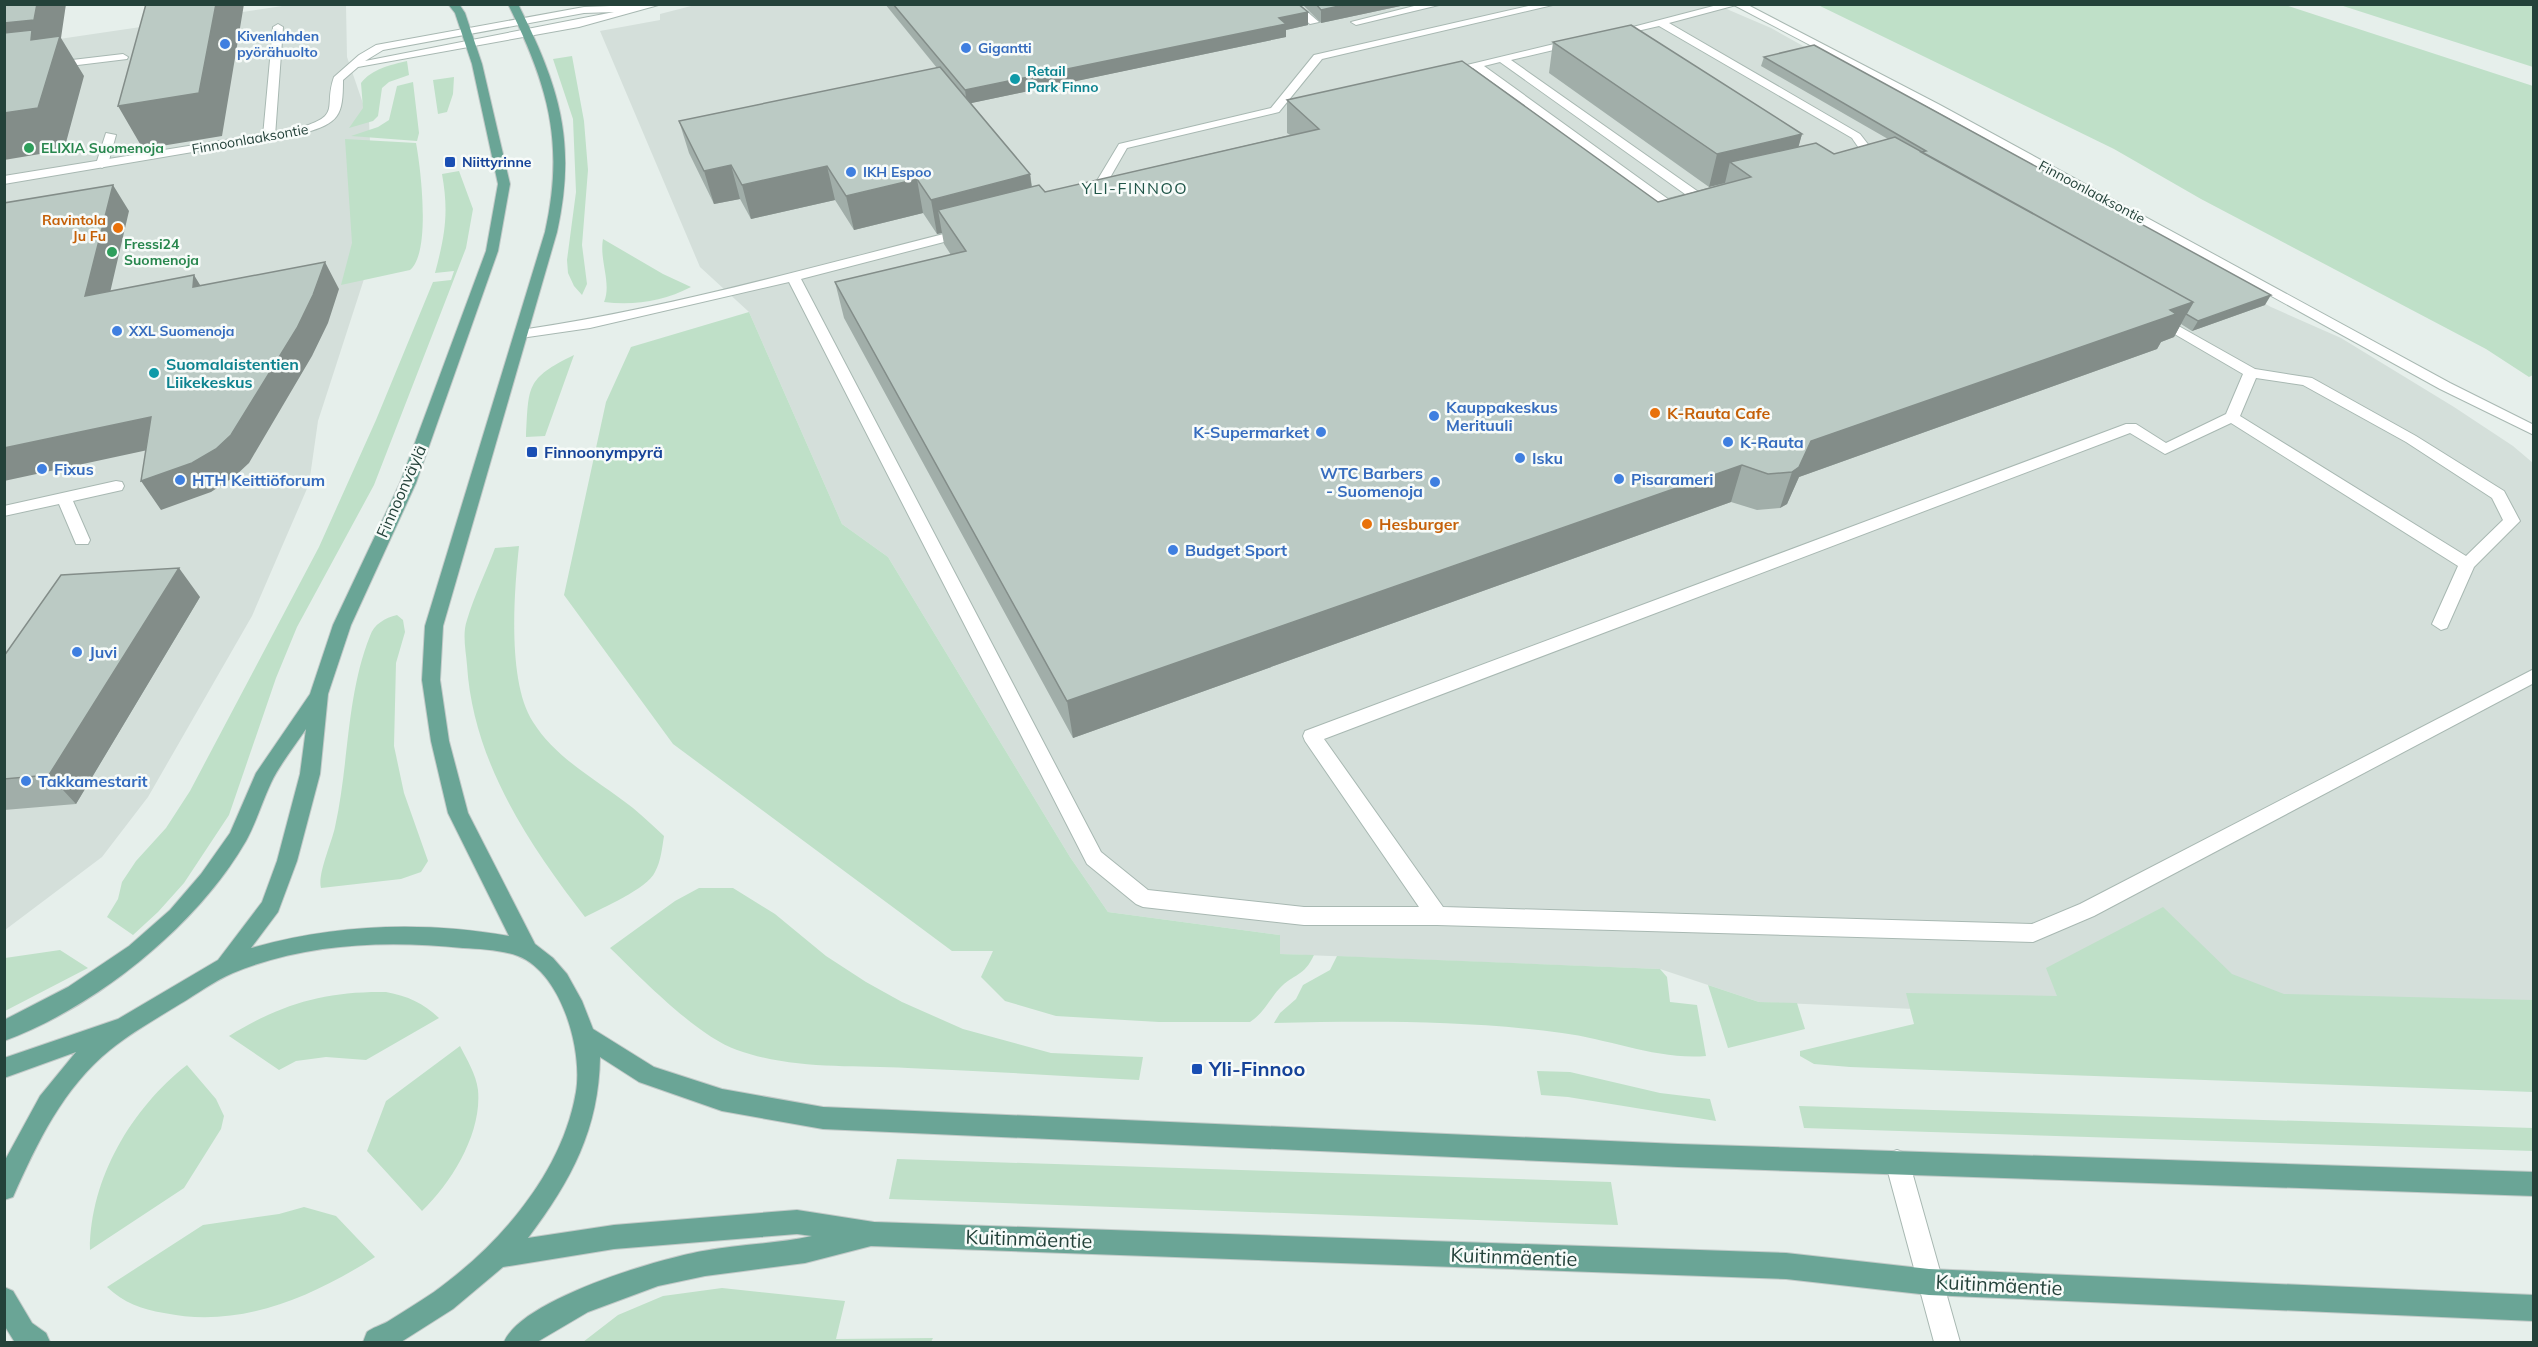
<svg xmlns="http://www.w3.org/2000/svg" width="2538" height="1347" font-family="Mulish,sans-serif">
<rect width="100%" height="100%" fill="#e6efeb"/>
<!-- built -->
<path fill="#d4dfda" d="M 699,4 L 1715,4 L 1771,28 L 2271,307 L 2341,338 L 2454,407 L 2513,446 L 2533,463 L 2533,1033 L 2512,1036 L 1759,1002 L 1660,969 L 1280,954 L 1280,935 L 1108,912 L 1070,857 L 888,557 L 842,524 L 749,312 L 700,267 L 600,31 L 660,20 L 660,14 Z
M 289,5 L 346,5 L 347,57 L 369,121 L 375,245 L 318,421 L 309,484 L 252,616 L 148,797 L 102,857 L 5,930 L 5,47 Z"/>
<!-- green -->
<path fill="#bfe0c8" d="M 1818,5 L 2285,5 L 2533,86 L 2533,375 L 2529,377 L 2486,349 L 2201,199 L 2114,149 Z
M 2340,5 L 2533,5 L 2533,67 Z
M 572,56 L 584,121 L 588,170 L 582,245 L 587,284 L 582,295 L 574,286 L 568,273 L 567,260 L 576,192 L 573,119 L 553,59 Z
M 407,61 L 409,75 L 389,82 L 382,88 L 378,116 L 373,121 L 349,128 L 363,108 L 361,83 C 372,69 390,65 407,61 Z
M 454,77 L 453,94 L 447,112 L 438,114 L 433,80 Z
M 413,82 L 419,133 L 417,141 L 351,136 L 378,127 L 389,120 L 397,86 Z
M 345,139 L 416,143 C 421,169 431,253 410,270 L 341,285 L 352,243 Z
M 459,171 L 473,209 L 466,248 L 374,485 L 297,627 L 276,678 L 229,815 L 184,883 L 158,912 L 133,935 L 107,917 L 118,899 L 122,882 L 136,861 L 166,828 L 190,791 L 319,547 L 376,420 L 433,282 L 451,280 L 454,271 L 435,273 C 445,235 449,213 442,174 Z
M 603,239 L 663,274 L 691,287 C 664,301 634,306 604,302 C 612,283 599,260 603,239 Z
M 749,312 L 842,524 L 888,557 L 1070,857 L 1108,912 L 1280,935 L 1280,954 L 1314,955 C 1304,977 1294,973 1279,989 C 1269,1000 1264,1013 1250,1022 L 1159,1022 L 1056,1016 L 1005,1001 L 981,977 L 993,951 L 952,951 L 673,744 L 564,595 L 606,402 L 631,347 Z
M 574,355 L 545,436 L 526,437 C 529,386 525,379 574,355 Z
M 519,546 C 514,593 507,682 533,722 C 557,760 599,781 633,808 C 644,817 654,827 664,836 C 662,848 661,861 655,872 C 647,889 602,908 585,917 C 528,843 473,761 467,665 C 466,651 462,634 467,620 C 474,596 486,572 495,548 Z
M 397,615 L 403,620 L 405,632 L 396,663 L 394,746 L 404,793 L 428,861 L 421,872 L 401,879 L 321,888 C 317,875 332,842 335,827 C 349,765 346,696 370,636 C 374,624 385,618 397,615 Z
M 699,888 L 733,888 L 775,914 L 826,956 L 866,982 L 902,1002 L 963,1029 L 1051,1053 L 1143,1057 L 1139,1080 C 1062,1076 985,1071 908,1068 C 850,1065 793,1070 737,1050 C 697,1036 641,978 610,948 L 675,901 Z
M 2163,907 L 2232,974 L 2284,994 L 2533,1000 L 2533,1092 L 1850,1067 L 1814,1064 L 1800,1056 L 1800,1051 L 1914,1024 L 1906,993 L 2057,996 L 2046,968 Z
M 60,950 L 88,968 L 5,1011 L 5,958 Z
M 1337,956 L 1660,969 L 1667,977 L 1670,1002 L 1697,1005 L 1706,1056 C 1657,1060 1610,1039 1562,1033 C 1467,1020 1369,1021 1274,1023 L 1280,1013 L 1296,999 L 1303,985 L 1330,970 Z
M 1708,985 L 1759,1002 L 1797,1003 L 1805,1029 L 1728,1048 Z
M 386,992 C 408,996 423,1003 439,1018 L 366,1060 L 326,1057 L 296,1061 L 279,1070 L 229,1036 C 281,1004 325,991 386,992 Z
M 460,1046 C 467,1060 476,1074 478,1090 C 482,1133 452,1182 422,1211 L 367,1151 L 386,1101 Z
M 187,1065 L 216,1099 L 224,1116 L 221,1129 L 184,1188 L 90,1250 C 90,1178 132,1108 187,1065 Z
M 1537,1071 L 1570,1072 L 1660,1093 L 1710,1099 L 1716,1121 L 1568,1097 L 1541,1095 Z
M 1799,1106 L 2533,1128 L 2533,1151 L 1804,1128 Z
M 897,1159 L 1611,1182 L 1618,1225 L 889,1199 Z
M 304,1207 L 336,1216 L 375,1257 C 312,1297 240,1329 164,1313 C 141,1309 124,1303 107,1287 L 203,1225 L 279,1214 Z
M 722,1288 L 845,1301 L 836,1339 L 933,1338 L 931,1342 L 583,1342 L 618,1315 L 663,1296 Z"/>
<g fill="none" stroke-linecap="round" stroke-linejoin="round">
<defs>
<path id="lane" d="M 1286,4 L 1298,4 L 1319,22 L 1310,24 Z
M 1422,4 L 1443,4 L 1356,25 L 1351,22 Z
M 1537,4 L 1557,4 L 1322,59 L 1279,112 L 1127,148 L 1096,202 L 1092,203 L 1086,199 L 1119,144 L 1271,108 L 1314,55 Z
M 1721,4 L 1740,4 L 1669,23 L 1860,134 L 1874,152 L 1886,158 L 1886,164 C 1870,166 1860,150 1852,138 L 1659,26 L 1611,37 L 1606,34 Z
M 278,24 L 283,27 L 275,136 L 269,139 L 263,136 L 273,27 Z
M 1575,39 L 1579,40 L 1579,44 L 1511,60 L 1700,193 L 1700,199 L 1692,199 L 1500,62 L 1484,66 L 1668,199 L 1684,195 L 1690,199 L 1688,202 L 1662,206 L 1473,68 L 1447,74 L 1442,71 Z
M 123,54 L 128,57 L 127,59 L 4,74 L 4,68 Z
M 106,133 L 116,135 L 108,164 L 102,168 L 96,164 Z
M 967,228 L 971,229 L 971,235 L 801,279 L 1101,852 L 1148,890 L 1304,907 L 1419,907 L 1305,741 L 1303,736 L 1305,731 L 2126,424 L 2136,424 L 2166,443 L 2226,414 L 2243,374 L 2154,322 L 2152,319 L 2159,315 L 2255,369 L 2312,378 L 2416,436 L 2504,491 L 2520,521 L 2474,567 L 2447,628 L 2441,630 L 2432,624 L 2458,566 L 2231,423 L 2165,454 L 2130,433 L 1324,739 L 1443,907 L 2032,924 L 2080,904 L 2534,669 L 2534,683 L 2094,916 L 2033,942 L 1437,925 L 1304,925 L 1143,907 L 1136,904 L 1087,864 L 789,282 L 590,328 L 521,338 L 514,334 L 521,330 C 672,308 819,265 967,228 ZM 2256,378 L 2303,385 L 2406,442 L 2492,498 L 2503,520 L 2466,556 L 2240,416 Z
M 116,481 L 122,482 L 124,486 L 122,490 L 73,501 L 90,540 L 88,544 L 76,544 L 59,504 L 4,516 L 4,506 Z
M 1897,1150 L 1905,1153 L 1909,1161 L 1960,1342 L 1934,1342 L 1885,1161 L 1889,1153 Z"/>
<path id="street" d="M 662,4 L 579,27 L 358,67 L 343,80 C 343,116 339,123 304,133 L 4,184 L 4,176 L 299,128 C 343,115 323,108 334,77 L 359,55 L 376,45 L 584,7 ZM 614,12 L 365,61 L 383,50 L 584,13 Z
M 1732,4 L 1746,4 L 1940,105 L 2450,383 L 2534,425 L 2534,435 L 2440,389 L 1932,109 Z"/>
<path id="primary" d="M 448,4 L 459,4 L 465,13 L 482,64 L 510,184 L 498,251 L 416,483 L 351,625 L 328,694 L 320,774 L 297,861 L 278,912 L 251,948 C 337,924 422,921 509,936 L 448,813 L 431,741 L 422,680 L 425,626 L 545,232 C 565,143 548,85 508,4 L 518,4 C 559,86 577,141 557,232 L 443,626 L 440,680 L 449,741 L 468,813 L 535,944 L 553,958 L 567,974 L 582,1001 L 593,1029 L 654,1067 L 722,1089 L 823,1107 L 1678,1144 L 2534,1172 L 2534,1196 L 1678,1167 L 823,1129 L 722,1111 L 639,1082 L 600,1057 C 599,1129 571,1181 528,1238 L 614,1225 L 797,1210 L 874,1222 L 1786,1253 L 1929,1269 L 2534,1295 L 2534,1321 L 1929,1295 L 1786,1279 L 871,1246 L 805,1263 L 705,1276 L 658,1286 L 588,1312 L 537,1342 L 504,1342 C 522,1299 658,1259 703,1251 C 740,1244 776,1244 812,1236 L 797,1234 L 614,1249 L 503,1267 L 453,1309 L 401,1342 L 363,1342 C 364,1340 366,1334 367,1332 C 372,1328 381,1325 387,1322 C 403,1312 419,1302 434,1292 C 499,1245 562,1174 576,1092 C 583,1051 562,973 518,956 C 502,950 481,949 463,948 C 386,940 305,943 233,973 C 214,981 197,994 180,1004 C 156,1019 132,1032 110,1050 C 63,1088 37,1143 13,1197 L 4,1200 L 4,1162 L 40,1096 L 76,1052 L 4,1078 L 4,1058 L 118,1019 L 218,960 L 262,902 L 277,861 L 300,774 L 306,729 C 294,747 280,764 271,783 C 262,802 256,823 246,841 C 197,926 96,1007 4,1041 L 4,1020 L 68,987 L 129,946 L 170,910 L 201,874 L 230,833 L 256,773 L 310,694 L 333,625 L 400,483 L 486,251 L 498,184 L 472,64 L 455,13 Z
M 4,1287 L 13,1291 L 32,1323 L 46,1333 L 50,1342 L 14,1341 L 4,1325 Z"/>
</defs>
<!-- lane casing -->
<use href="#lane" stroke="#a8b8b2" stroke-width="2"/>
<!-- street casing -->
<use href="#street" stroke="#a8b8b2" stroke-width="2"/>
<!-- primary casing -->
<use href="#primary" stroke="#c2cac8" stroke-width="2"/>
<!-- lane -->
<use href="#lane" fill="#fff" fill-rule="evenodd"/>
<!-- street -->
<use href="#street" fill="#fff" fill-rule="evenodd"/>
<!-- primary -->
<use href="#primary" fill="#6aa596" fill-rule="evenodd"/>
</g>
<!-- wall -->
<path fill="#a1aea9" d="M 885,4 L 1298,4 L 1308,25 L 1286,30 L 1286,37 L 971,103 L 1030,174 L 1032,186 L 1045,192 L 1290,135 L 1287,133 L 1287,100 L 1658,202 L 1725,183 L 1709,187 L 1549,73 L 1553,42 L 1802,134 L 1798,147 L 1834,154 L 1888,139 L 1761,66 L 1764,57 L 2265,305 L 2192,331 L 2181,324 L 2174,337 L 2161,342 L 2157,349 L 1799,477 L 1787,504 L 1780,508 L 1757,510 L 1731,502 L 1073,738 L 844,318 L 835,282 L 951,255 L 944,244 L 942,233 L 937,234 L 923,213 L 854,230 L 835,200 L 751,219 L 740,199 L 714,204 L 689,153 L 679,121 L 937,68 Z
M 1302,4 L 1410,4 L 1321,23 Z
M 200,597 L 76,804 L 4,810 L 4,656 Z"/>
<!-- shaded-wall -->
<path fill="#838d89" d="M 37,4 L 66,4 L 61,38 L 84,76 L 64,150 L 4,160 L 4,23 Z
M 216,4 L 244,4 L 222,136 L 143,149 L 118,106 Z
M 1348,4 L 1410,4 L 1321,23 L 1321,10 Z
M 1308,12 L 1308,25 L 1286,30 L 1286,37 L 967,104 L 965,90 L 1279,18 Z
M 1802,134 L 1793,167 L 1730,162 L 1725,183 L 1709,187 L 1717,154 Z
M 731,165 L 740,199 L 714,204 L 704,171 Z
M 827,166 L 835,200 L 751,219 L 742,185 Z
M 1030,174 L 1034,208 L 938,210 L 942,233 L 937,234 L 931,200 Z
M 917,179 L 923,213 L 854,230 L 846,196 Z
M 113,185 L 129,211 L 103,323 L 85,296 Z
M 325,262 L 339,289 L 328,323 L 312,356 L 249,463 L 234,477 L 211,492 L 161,510 L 141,481 Z
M 194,275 L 211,303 L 193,287 Z
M 2271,295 L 2265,305 L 2192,331 L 2198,321 Z
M 2193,302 L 2174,337 L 2161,342 L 2157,349 L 1799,477 L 1787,504 L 1780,508 L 1792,472 L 1811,441 Z
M 151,417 L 171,445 L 4,481 L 4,448 Z
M 1742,465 L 1731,502 L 1073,738 L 1067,701 Z
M 179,568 L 200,597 L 76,804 L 49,775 Z"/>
<!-- building -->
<path fill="#bbcac4" stroke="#838d89" stroke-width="1.5" d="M 4,4 L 37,4 L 34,20 L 4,23 Z
M 146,4 L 216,4 L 199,93 L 118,106 Z
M 893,4 L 1298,4 L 1308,12 L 1279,18 L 1286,24 L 965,90 Z
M 1316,4 L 1348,4 L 1321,10 Z
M 1631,25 L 1802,134 L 1717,154 L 1553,42 Z
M 32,30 L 31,40 L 60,36 L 38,108 L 4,113 L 4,33 Z
M 1814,45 L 2271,295 L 2198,321 L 2186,314 L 2193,302 L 1921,152 L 1926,151 L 1764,57 Z
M 1462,61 L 1658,202 L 1751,177 L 1730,162 L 1816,143 L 1834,154 L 1895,137 L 2193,302 L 2170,310 L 2176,314 L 1811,441 L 1799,467 L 1792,472 L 1768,474 L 1742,465 L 1067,701 L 835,282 L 966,251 L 938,210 L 1039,185 L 1045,192 L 1319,129 L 1287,100 Z
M 940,67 L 1030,174 L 931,200 L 917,179 L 846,196 L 827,166 L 742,185 L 731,165 L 704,171 L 679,121 Z
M 113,185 L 85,296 L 194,275 L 193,287 L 325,262 L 313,295 L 297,328 L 231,435 L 216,449 L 192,463 L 141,481 L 151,417 L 4,448 L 4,203 Z
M 179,568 L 49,775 L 4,779 L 4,656 L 61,575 Z"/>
<!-- markers -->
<g fill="#3f7fe0" stroke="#f7fbf9" stroke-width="2">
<circle cx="225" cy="44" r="6"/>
<circle cx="966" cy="48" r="6"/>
<circle cx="851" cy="172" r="6"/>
<circle cx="117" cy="331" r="6"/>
<circle cx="1434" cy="416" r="6"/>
<circle cx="1321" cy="432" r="6"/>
<circle cx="1728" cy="442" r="6"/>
<circle cx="1520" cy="458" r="6"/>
<circle cx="42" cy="469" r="6"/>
<circle cx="1619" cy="479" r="6"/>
<circle cx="180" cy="480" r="6"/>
<circle cx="1435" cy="482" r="6"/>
<circle cx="1173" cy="550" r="6"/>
<circle cx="77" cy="652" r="6"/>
<circle cx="26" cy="781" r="6"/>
</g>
<g fill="#0f9aa8" stroke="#f7fbf9" stroke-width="2">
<circle cx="1015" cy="79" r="6"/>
<circle cx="154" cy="373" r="6"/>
</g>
<g fill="#2e9e5b" stroke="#f7fbf9" stroke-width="2">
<circle cx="29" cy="148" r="6"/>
<circle cx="112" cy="252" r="6"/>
</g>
<g fill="#1a4fb4" stroke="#f7fbf9" stroke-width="2">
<rect x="444" y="156" width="12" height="12" rx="3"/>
<rect x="526" y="446" width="12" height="12" rx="3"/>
<rect x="1191" y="1063" width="12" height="12" rx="3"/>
</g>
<g fill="#e8710a" stroke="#f7fbf9" stroke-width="2">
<circle cx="118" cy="228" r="6"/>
<circle cx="1655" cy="413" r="6"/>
<circle cx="1367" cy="524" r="6"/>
</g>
<g text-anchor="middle" stroke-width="5" stroke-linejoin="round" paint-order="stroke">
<!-- far-shop labels -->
<g font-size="14" font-weight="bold" fill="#366cbe" stroke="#f7fbf9" text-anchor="start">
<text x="237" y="41">Kivenlahden<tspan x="237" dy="16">pyörähuolto</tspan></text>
<text x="978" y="53">Gigantti</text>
<text x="863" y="177">IKH Espoo</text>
<text x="129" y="336">XXL Suomenoja</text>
</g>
<!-- far-culture labels -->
<g font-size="14" font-weight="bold" fill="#0d838f" stroke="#f7fbf9" text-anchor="start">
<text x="1027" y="76">Retail<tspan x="1027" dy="16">Park Finno</tspan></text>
</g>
<!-- far-street labels -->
<g font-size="14" fill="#24423a" stroke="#f7fbf9">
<text transform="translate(250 139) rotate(-10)" y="5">Finnoonlaaksontie</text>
<text transform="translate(2092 192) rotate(28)" y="5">Finnoonlaaksontie</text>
</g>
<!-- far-leisure labels -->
<g font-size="14" font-weight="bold" fill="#27864d" stroke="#f7fbf9" text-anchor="start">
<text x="41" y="153">ELIXIA Suomenoja</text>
<text x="124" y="249">Fressi24<tspan x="124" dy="16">Suomenoja</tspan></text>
</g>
<!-- far-transit labels -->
<g font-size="14" font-weight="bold" fill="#164399" stroke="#f7fbf9" text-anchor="start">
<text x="462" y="167">Niittyrinne</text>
</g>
<!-- far-food labels -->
<g font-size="14" font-weight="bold" fill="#c56008" stroke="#f7fbf9" text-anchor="end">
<text x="106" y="225">Ravintola<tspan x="106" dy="16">Ju Fu</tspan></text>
</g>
<!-- far-quarter labels -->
<g font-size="16" letter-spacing="1.5" fill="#1f5548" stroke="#f7fbf9">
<text x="1135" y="194">YLI-FINNOO</text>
</g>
<!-- culture labels -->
<g font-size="16" font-weight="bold" fill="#0d838f" stroke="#f7fbf9" text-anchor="start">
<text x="166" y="370">Suomalaistentien<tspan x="166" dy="18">Liikekeskus</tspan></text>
</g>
<!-- shop labels -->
<g font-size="16" font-weight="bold" fill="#366cbe" stroke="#f7fbf9" text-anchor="start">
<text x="1446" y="413">Kauppakeskus<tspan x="1446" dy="18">Merituuli</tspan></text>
<text x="1309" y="438" text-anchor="end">K-Supermarket</text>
<text x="1740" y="448">K-Rauta</text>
<text x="1532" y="464">Isku</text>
<text x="54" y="475">Fixus</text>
<text x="1423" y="479" text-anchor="end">WTC Barbers<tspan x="1423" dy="18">- Suomenoja</tspan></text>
<text x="1631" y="485">Pisarameri</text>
<text x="192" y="486">HTH Keittiöforum</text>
<text x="1185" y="556">Budget Sport</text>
<text x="89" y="658">Juvi</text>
<text x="38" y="787">Takkamestarit</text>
</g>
<!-- food labels -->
<g font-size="16" font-weight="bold" fill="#c56008" stroke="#f7fbf9" text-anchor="start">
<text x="1667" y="419">K-Rauta Cafe</text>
<text x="1379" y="530">Hesburger</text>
</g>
<!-- transit labels -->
<g font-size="16" font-weight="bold" fill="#164399" stroke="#f7fbf9" text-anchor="start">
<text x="544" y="458">Finnoonympyrä</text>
</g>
<!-- street labels -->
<g font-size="16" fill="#24423a" stroke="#f7fbf9">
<text transform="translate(401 491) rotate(-66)" y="6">Finnoonväylä</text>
</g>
<!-- near-transit labels -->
<g font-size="20" font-weight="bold" fill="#164399" stroke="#f7fbf9" text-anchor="start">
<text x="1209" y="1076">Yli-Finnoo</text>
</g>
<!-- near-street labels -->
<g font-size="20" fill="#24423a" stroke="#f7fbf9">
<text transform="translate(1029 1239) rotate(2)" y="7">Kuitinmäentie</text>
<text transform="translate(1514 1257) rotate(2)" y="7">Kuitinmäentie</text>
<text transform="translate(1999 1285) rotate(3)" y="7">Kuitinmäentie</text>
</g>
</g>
<!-- border -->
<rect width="2538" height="1347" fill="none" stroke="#24423a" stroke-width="12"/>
</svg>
